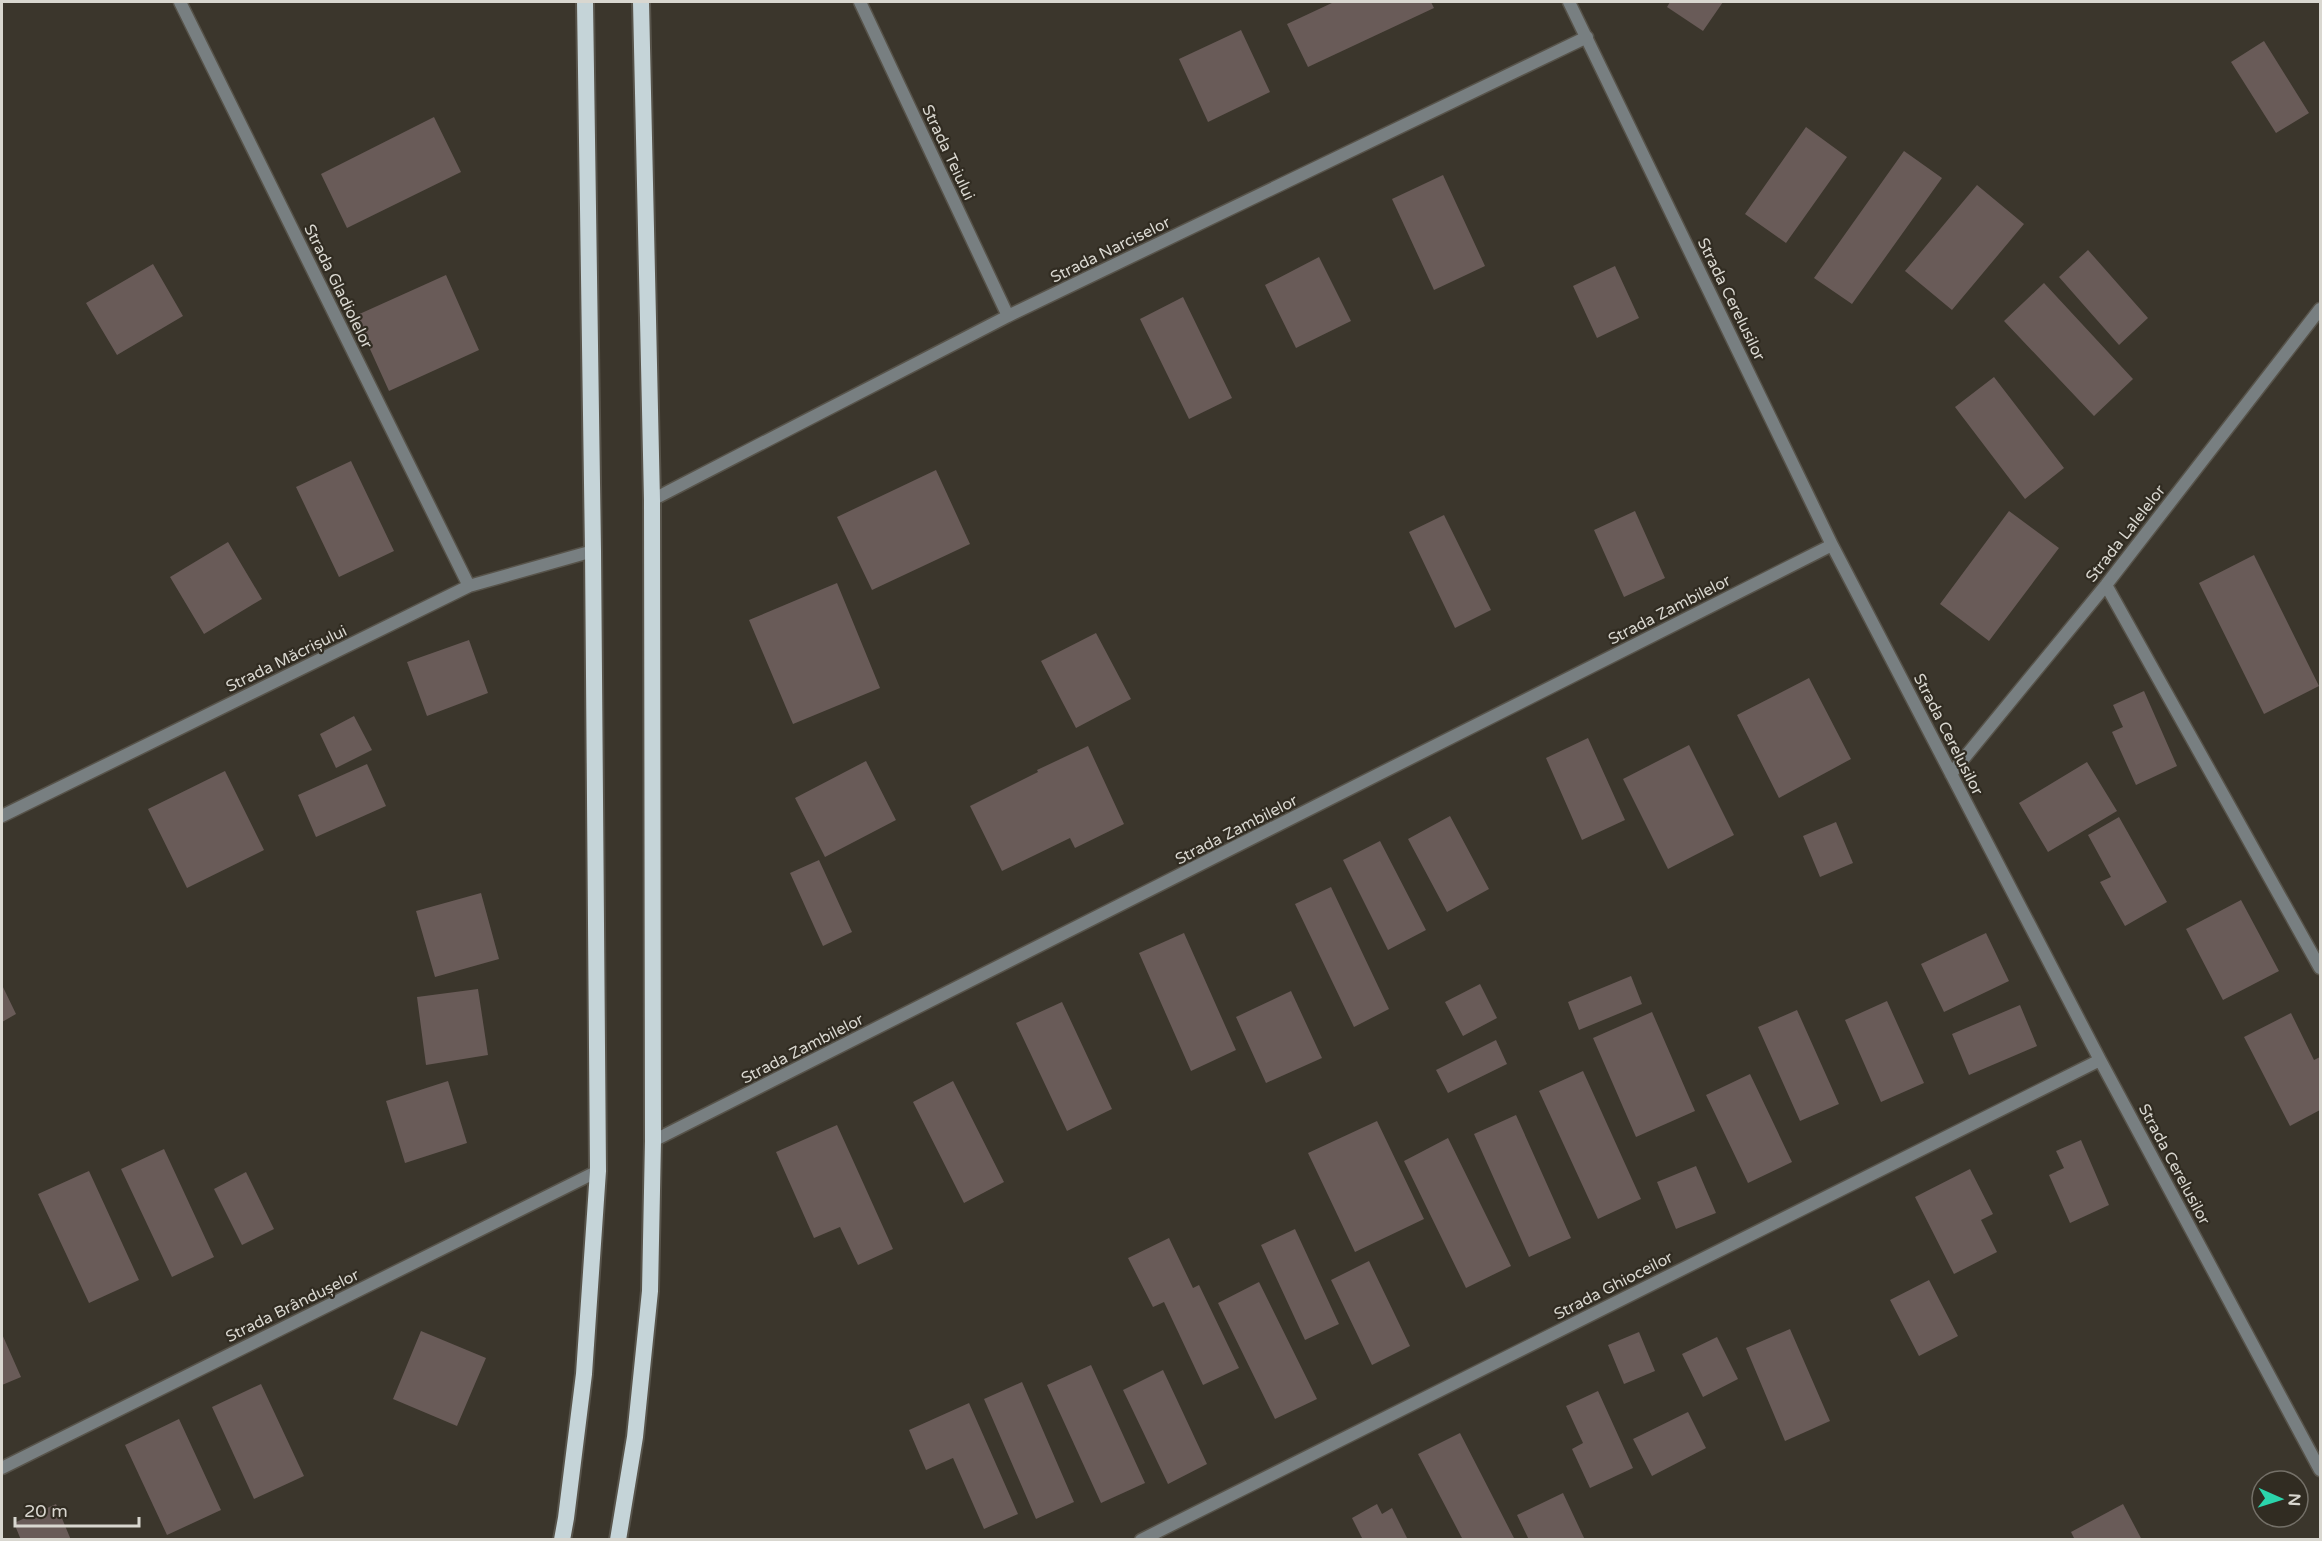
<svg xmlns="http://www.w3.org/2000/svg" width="2322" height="1541" font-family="'Varela Round',sans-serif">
<rect width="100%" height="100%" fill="#3b362c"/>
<!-- building -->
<path fill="#695b58" d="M 1334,2 L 1431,2 L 1434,8 L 1308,67 L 1287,24 Z
M 1670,2 L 1723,2 L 1703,31 L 1667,7 Z
M 1241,30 L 1270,92 L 1208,122 L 1179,59 Z
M 2264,41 L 2309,113 L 2276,133 L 2231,62 Z
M 434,117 L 461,172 L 347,228 L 321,174 Z
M 1806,127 L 1847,157 L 1786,243 L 1745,214 Z
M 1904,151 L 1942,178 L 1852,304 L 1814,278 Z
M 1443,175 L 1485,266 L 1434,290 L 1392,199 Z
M 1977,185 L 2024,224 L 1952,310 L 1905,271 Z
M 2088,250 L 2148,318 L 2119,345 L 2059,277 Z
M 1319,257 L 1351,321 L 1296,348 L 1265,285 Z
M 153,264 L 183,316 L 117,355 L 86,303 Z
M 1615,266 L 1639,318 L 1597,338 L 1573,286 Z
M 446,275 L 479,350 L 389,391 L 355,316 Z
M 2044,283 L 2133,379 L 2094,416 L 2004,321 Z
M 1183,297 L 1232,398 L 1189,419 L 1140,319 Z
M 1994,377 L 2064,468 L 2025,499 L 1955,407 Z
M 351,461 L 394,551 L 339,577 L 296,487 Z
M 936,470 L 970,544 L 872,590 L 837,517 Z
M 1635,511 L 1665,578 L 1624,597 L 1594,530 Z
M 2009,511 L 2059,548 L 1989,641 L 1940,604 Z
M 1444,515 L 1491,610 L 1455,628 L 1409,532 Z
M 228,542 L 262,599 L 204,634 L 170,577 Z
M 2254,555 L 2319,686 L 2264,714 L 2199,583 Z
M 837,583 L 880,688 L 793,724 L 749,620 Z
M 1096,633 L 1131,699 L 1076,728 L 1041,661 Z
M 469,640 L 488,693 L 427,716 L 407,662 Z
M 1809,678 L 1851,759 L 1779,798 L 1737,715 Z
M 2144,691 L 2177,766 L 2136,785 L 2112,732 L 2123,727 L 2113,705 Z
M 354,716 L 372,750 L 336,768 L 320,734 Z
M 1588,738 L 1625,820 L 1582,840 L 1546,758 Z
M 1689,745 L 1734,835 L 1668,869 L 1623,779 Z
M 1088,746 L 1124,824 L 1075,848 L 1070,838 L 1002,871 L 970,806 L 1038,772 L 1037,770 Z
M 866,761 L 896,820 L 825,857 L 795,798 Z
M 2087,762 L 2117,811 L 2048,852 L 2019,803 Z
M 367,764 L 386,806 L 316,837 L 298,795 Z
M 225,771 L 264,850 L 187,888 L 148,809 Z
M 1450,816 L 1489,889 L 1447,912 L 1408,839 Z
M 2119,817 L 2167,902 L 2125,926 L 2100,882 L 2111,877 L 2088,835 Z
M 1836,822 L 1853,863 L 1820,877 L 1803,836 Z
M 1380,841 L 1426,930 L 1388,950 L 1343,860 Z
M 819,860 L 852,932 L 823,946 L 790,873 Z
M 1331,887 L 1389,1009 L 1354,1027 L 1295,904 Z
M 481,893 L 499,959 L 435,977 L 416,911 Z
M 2241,900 L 2279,971 L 2223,1000 L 2186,929 Z
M 1184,933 L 1236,1050 L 1191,1071 L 1139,953 Z
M 1986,933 L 2009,981 L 1944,1012 L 1921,964 Z
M 1631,976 L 1642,1004 L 1579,1030 L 1568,1002 Z
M 1480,984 L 1497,1018 L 1463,1036 L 1445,1002 Z
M 2,985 L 16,1014 L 2,1022 Z
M 478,989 L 488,1055 L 426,1065 L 417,997 Z
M 1291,991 L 1322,1058 L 1266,1083 L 1236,1017 Z
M 1887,1001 L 1924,1083 L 1881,1102 L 1845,1020 Z
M 1062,1002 L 1112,1109 L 1067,1131 L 1016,1023 Z
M 2020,1005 L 2037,1046 L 1969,1075 L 1952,1034 Z
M 1797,1010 L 1839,1104 L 1800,1121 L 1758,1027 Z
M 1652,1012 L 1695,1111 L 1636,1137 L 1593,1038 Z
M 2291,1013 L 2314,1060 L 2320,1057 L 2320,1110 L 2290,1126 L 2244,1037 Z
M 1496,1040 L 1507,1064 L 1448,1093 L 1436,1070 Z
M 1583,1071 L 1641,1199 L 1598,1219 L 1539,1091 Z
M 1750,1074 L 1792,1162 L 1748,1183 L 1706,1095 Z
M 448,1081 L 467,1143 L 405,1163 L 386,1101 Z
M 953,1081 L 1004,1182 L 964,1203 L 913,1102 Z
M 1516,1115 L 1571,1238 L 1529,1257 L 1474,1134 Z
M 1377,1121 L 1424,1219 L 1355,1252 L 1308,1153 Z
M 837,1125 L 893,1249 L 858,1265 L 840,1227 L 814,1238 L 776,1152 Z
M 1448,1138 L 1511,1266 L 1466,1288 L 1404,1161 Z
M 2081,1140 L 2109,1205 L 2070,1223 L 2049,1175 L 2064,1168 L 2056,1151 Z
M 164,1149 L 214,1257 L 172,1277 L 121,1169 Z
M 1696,1166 L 1716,1213 L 1676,1229 L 1657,1182 Z
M 1970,1169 L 1993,1214 L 1981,1220 L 1997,1252 L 1954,1274 L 1915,1197 Z
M 89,1171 L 139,1280 L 89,1303 L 38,1194 Z
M 246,1172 L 274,1229 L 242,1245 L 214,1189 Z
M 1295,1229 L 1339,1324 L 1305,1340 L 1261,1245 Z
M 1169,1238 L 1193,1288 L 1199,1285 L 1239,1368 L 1203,1385 L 1164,1302 L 1153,1307 L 1128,1258 Z
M 1369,1261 L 1410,1346 L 1372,1365 L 1331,1280 Z
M 1929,1280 L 1958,1336 L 1919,1356 L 1890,1300 Z
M 1259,1282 L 1317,1399 L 1275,1419 L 1218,1303 Z
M 1790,1329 L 1830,1421 L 1785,1441 L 1746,1348 Z
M 421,1331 L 486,1358 L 457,1426 L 393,1399 Z
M 1639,1332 L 1655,1371 L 1624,1384 L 1608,1345 Z
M 2,1334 L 21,1377 L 2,1385 Z
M 1717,1337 L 1738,1379 L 1703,1397 L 1682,1354 Z
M 1091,1365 L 1145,1483 L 1101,1503 L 1047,1385 Z
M 1163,1370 L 1207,1464 L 1168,1484 L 1123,1390 Z
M 1022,1382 L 1074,1502 L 1036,1519 L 984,1399 Z
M 261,1384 L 304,1476 L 254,1499 L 212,1407 Z
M 1598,1391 L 1633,1468 L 1590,1488 L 1572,1449 L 1583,1443 L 1566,1406 Z
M 969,1403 L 1018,1514 L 984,1529 L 953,1458 L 926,1470 L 909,1430 Z
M 1688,1412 L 1706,1448 L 1652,1476 L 1633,1439 Z
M 179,1419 L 221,1510 L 167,1535 L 125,1445 Z
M 1460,1433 L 1515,1540 L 1463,1540 L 1418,1454 Z
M 1563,1493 L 1585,1540 L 1529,1540 L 1517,1515 Z
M 56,1504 L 71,1540 L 21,1540 L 14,1523 Z
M 1377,1504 L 1382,1514 L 1392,1508 L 1408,1540 L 1363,1540 L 1352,1518 Z
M 2123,1504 L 2142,1540 L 2075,1540 L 2071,1532 Z"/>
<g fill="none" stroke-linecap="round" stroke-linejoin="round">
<defs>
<path id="minor" d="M 180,2 L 469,586
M 860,2 L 1008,316
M 1569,2 L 1832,545 L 2100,1060 L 2320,1470
M 652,500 L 1008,316 L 1587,37
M 2106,585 L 2320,968
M 1951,774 L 2106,585 L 2320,309
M 2,816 L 469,586 L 593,551
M 653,1141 L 1832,545
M 2,1468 L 598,1171
M 1141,1540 L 2100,1060"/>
<path id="trunk" d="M 562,1540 L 566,1518 L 584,1374 L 598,1171 L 593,551 L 585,2
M 618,1540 L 635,1437 L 650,1291 L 653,1141 L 652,500 L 641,2"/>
</defs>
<!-- minor casing -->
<use href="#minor" stroke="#57534a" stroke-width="15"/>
<!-- trunk casing -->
<use href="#trunk" stroke="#57534a" stroke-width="20"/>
<!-- minor -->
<use href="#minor" stroke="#787f81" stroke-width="12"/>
<!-- trunk -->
<use href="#trunk" stroke="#c5d4d8" stroke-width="16"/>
</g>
<g text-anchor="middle" stroke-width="4.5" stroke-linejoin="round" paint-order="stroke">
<!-- street labels -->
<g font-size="16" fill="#d9d7d0" stroke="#312c22">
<text transform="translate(949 152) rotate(65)" y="6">Strada Teiului</text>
<text transform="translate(1110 249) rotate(-26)" y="6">Strada Narciselor</text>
<text transform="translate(339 286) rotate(64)" y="6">Strada Gladiolelor</text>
<text transform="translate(1732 299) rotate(64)" y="6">Strada Cerelusilor</text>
<text transform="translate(2125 533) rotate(-52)" y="6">Strada Lalelelor</text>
<text transform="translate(1669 609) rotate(-27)" y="6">Strada Zambilelor</text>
<text transform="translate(286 658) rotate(-26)" y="6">Strada Măcrișului</text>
<text transform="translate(1949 734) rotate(63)" y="6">Strada Cerelusilor</text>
<text transform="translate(1236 829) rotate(-27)" y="6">Strada Zambilelor</text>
<text transform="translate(802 1048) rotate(-27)" y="6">Strada Zambilelor</text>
<text transform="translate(2175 1164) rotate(62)" y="6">Strada Cerelusilor</text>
<text transform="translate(1613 1285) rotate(-27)" y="6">Strada Ghioceilor</text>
<text transform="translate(292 1305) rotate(-26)" y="6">Strada Brândușelor</text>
</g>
</g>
<!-- border -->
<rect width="2322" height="1541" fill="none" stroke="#d9d7d0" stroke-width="6"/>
<!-- north arrow -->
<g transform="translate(2280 1499) rotate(93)"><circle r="28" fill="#312c22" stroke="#747068" stroke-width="1.5"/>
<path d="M0-4.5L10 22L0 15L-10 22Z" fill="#2bd5ac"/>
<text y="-9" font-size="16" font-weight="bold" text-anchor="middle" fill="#d9d7d0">N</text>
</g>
<!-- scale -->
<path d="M15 1517v9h124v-9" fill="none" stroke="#d9d7d0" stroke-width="3"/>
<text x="24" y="1517" font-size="18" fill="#d9d7d0" stroke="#312c22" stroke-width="4.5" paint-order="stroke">20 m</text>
</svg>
